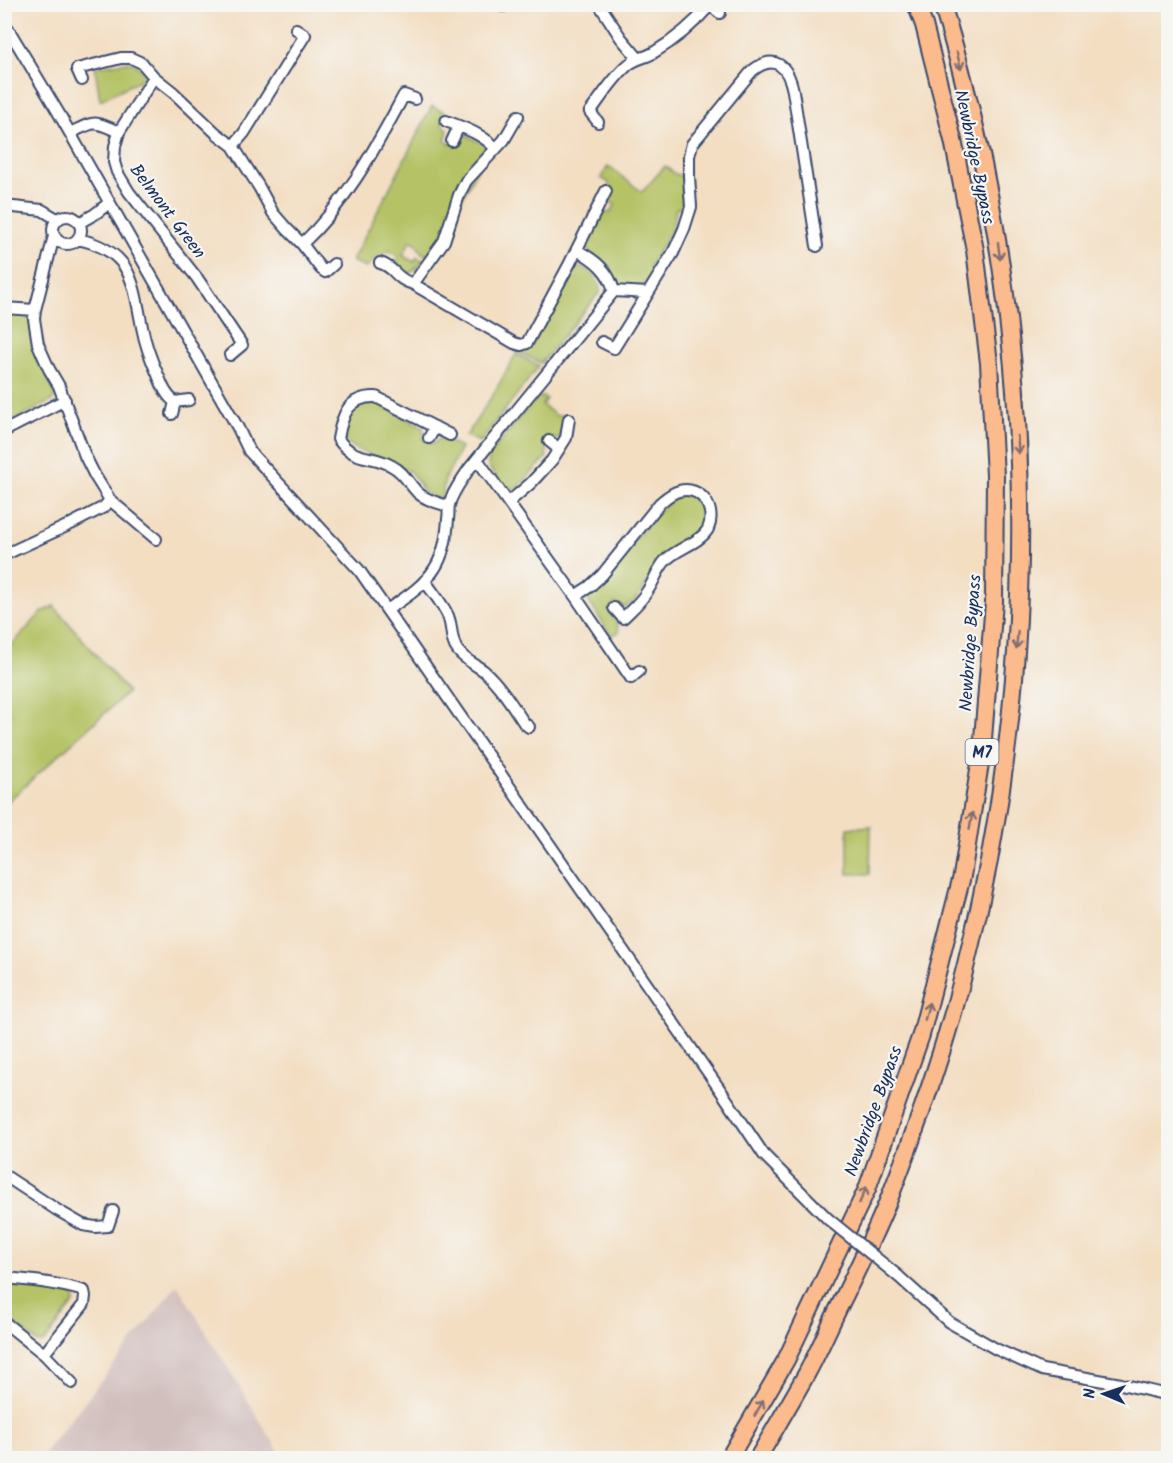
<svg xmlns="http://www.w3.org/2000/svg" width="1173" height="1463" font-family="Kalam,sans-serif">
<rect width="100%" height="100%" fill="#f6f6f2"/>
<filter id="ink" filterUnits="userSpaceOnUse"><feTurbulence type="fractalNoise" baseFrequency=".0167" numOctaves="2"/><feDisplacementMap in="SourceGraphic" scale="12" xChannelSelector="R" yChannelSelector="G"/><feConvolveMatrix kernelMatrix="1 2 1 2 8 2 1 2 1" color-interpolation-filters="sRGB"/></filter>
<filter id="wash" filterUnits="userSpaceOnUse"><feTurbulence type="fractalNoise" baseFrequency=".008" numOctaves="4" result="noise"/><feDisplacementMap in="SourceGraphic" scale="24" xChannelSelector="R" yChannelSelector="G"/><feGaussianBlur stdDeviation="1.35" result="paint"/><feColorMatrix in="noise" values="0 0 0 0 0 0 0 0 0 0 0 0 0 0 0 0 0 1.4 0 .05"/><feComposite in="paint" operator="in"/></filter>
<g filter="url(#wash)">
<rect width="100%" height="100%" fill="#f3dec2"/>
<!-- industrial -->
<path fill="#d1bfbe" d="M 177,1285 L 283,1458 L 40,1458 Z"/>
<!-- green -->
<path fill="#b5c366" stroke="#687962" stroke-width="1.5" d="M 126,62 C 133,62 144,70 146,77 L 100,100 L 95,67 Z
M 432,106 L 447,113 L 442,125 L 446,127 L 448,130 L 445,141 L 456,145 L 459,138 L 466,135 L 482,143 L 487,148 L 486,153 L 441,238 L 427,256 L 421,252 L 415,242 L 410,241 L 403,256 L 414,262 L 417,257 L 424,261 C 410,276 395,285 397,255 L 388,251 C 379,258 373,259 366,268 L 352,261 Z
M 608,166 L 642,192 L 665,166 L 675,174 L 684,176 L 684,207 L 676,208 C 675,230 660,248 649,267 L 655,271 C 646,288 636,290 618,284 L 611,270 L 585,248 C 584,240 594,217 601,213 C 605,211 606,212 610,213 L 615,205 L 610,201 L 610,189 L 608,182 L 601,178 Z
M 581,267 C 591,269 600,282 600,292 L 541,363 L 516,351 L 526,350 L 532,345 L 572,268 L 574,270 Z
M 5,312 L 23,313 L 28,316 L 56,395 L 52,401 L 6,424 L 5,424 Z
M 516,354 L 539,366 L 480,442 L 466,436 L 494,393 Z
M 537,397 L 543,397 L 546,399 L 542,405 L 557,416 L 563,415 C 564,424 563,431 560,439 L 555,439 L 549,437 L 544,443 L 547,448 L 546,458 L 518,487 L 513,489 L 504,488 L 488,466 L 489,456 L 533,400 Z
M 369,402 L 378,402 L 423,428 L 424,433 L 423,439 L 433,444 L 439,439 L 445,439 L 461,448 L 445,479 L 442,498 C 420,497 423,486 411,473 C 397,459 340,454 343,431 C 343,428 345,425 346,422 C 351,409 355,405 369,402 Z
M 681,494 C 692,496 703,498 705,512 C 710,539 672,542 660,560 C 649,575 643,602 623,607 L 615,603 L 608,610 L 616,620 L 619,632 L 611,636 L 586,597 L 663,506 Z
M 54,606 L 128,692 L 5,804 L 5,652 L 41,613 Z
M 871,826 L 870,874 L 848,874 L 848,828 Z
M 4,1284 L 36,1286 L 67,1291 C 73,1293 74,1296 75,1302 L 46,1340 L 42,1343 L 38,1343 L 5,1317 Z"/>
</g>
<g filter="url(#ink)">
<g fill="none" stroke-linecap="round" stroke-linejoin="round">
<defs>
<path id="minor" d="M 496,4 L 503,6 L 511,4
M 599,4 L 621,38 L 638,58
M 4,22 L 58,112 L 238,428 L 249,451 L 359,570 L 723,1094 L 764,1155 L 828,1219
M 154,77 L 119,132 L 115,146 L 114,162 L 117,172 L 129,192 L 197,278 L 242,345 L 230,355
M 82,80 L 77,69 L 121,58 L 131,58 L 142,63 L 154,77 L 174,93 L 216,133 L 233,146 L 259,187 L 273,213 L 287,229 L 302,244 L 321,269 L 325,272 L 334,264
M 446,121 C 464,128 483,134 496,149
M 598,122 L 590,112 C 602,96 613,78 628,65 C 636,58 645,58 653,53 C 675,40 694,24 710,5 L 720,13
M 70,133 C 96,121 92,120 119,132
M 452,141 L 459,126
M 233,146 L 244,133 L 305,35 L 296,29
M 4,206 L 42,210 L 57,219
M53 230a14 14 0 1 1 28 0a14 14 0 1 1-28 0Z
M 79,223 L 95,214 L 109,203
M 54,236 L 35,310 L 34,319 L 38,344 L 49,369 L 59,386 L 85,456 L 95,476 L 110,500 L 156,539
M 78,239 C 131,251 133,280 142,327 C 145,343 151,360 158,375 C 162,385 166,396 175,402 L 172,414
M 302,244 C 347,202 375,148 404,95 L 415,99
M 380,263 C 395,267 395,279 413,284 L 514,343 L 521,345 L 527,343 L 570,263 L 606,191
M 413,284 L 444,241 L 459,195 L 466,181 L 504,140 L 518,116
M 614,291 L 648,293
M 4,308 L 35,310
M 602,342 L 614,348 L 673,253 L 684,229 L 691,207 L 689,176 L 689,156 L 692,144 L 752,71 C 775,53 788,66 793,91 L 817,246
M 175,402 L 189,400
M 4,431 L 65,400
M 429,438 L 435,427
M 549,441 L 559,449
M 477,459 L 575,596 L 631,678 L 639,671
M 509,502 L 531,483 L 552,460 L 566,438 L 569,419
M 448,506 C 438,503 426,500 418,493 C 409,484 404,472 392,466 C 372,454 354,462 338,439 C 342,415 348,396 376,397 L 450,435
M 4,555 L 71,524 L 104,507 L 110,500
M 425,581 C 433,593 443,604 448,616 C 453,628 450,641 458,651 C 466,661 475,664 484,671 C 499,684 513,706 524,723 L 529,727
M 575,596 L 589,587 L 602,575 L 660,503 C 666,498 671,493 679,491 C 701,485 717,509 708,529 C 701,542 679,548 667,559 C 658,567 655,580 648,590 C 642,601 632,609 623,618 L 614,608
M 387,610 C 405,598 424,586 435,568 C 444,554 447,535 448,519 C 449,514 448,509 449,505 C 452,492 462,480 469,469 L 614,291 C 609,271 595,260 577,250
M 4,1175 L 57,1210 L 83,1225 L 95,1227 L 108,1226 L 113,1211
M 898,1276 L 949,1322 L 996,1349 L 1042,1370 L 1121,1384 L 1168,1395
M 4,1278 C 31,1280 58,1283 84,1291 L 85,1296 L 84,1304 L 44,1354
M 4,1322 L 44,1354 L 72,1383"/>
<path id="highway" d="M 729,1458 L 786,1360 L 867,1189 L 921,1035 L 962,876 L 982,751 L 994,602 L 995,476 L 989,363 L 975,250 L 953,140 L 924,25 L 916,4
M 758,1458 C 774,1430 791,1402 807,1373 C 819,1351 829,1327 840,1305 C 858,1268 876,1232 891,1194 C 920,1119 947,1042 966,964 C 1046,650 1037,314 942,4"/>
</defs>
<!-- minor casing -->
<use href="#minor" stroke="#3b496d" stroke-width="14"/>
<!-- highway casing -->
<use href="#highway" stroke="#3b496d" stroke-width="20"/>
<!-- minor -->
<use href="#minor" stroke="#fff" stroke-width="10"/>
<!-- highway -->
<use href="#highway" stroke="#fbbb8d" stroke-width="16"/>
<defs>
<path id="minor-bridge" d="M 828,1219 L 898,1276"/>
</defs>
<!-- minor-bridge casing -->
<use href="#minor-bridge" stroke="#3b496d" stroke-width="14" stroke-linecap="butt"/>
<!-- minor-bridge -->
<use href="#minor-bridge" stroke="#fff" stroke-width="10"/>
</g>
<!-- one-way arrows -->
<defs><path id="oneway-shaft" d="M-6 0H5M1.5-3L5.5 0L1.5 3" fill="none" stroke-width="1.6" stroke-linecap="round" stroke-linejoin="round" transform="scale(1.5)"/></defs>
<g stroke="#806e73">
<use href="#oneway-shaft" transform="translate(959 61) rotate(76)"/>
<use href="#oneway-shaft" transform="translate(999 251) rotate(83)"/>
<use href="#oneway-shaft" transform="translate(1018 445) rotate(87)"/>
<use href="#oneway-shaft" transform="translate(1017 640) rotate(94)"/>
<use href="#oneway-shaft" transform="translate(971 821) rotate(-81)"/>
<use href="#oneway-shaft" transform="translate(927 1011) rotate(-76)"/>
<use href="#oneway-shaft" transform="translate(863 1195) rotate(-66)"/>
<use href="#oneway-shaft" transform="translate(759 1408) rotate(-60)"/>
</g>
</g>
<g text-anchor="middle" stroke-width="4.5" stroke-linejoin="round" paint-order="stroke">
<!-- shield labels -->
<rect fill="#f6f6f2" stroke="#5d6b8a" stroke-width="1.5" x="965.5" y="739" width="33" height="26" rx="4.5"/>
<g font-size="16" font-weight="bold" fill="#1b2f5e">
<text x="982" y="758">M7</text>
</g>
<!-- street labels -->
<g font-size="18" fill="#1b2f5e" stroke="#f6f6f2">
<text transform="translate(975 157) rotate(78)" y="6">Newbridge Bypass</text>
<text transform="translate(168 211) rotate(53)" y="6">Belmont Green</text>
<text transform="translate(970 643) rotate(-86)" y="6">Newbridge Bypass</text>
<text transform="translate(873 1111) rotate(-70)" y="6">Newbridge Bypass</text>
</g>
</g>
<!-- margin -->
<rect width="1173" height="1463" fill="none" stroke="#f6f6f2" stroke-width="24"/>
<!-- north arrow -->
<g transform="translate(1104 1394) rotate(272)" stroke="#f6f6f2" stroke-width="4.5" paint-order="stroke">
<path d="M0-4.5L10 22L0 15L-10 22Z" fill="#1b2f5e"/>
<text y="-9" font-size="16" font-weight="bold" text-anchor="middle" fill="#1b2f5e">N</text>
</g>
</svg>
